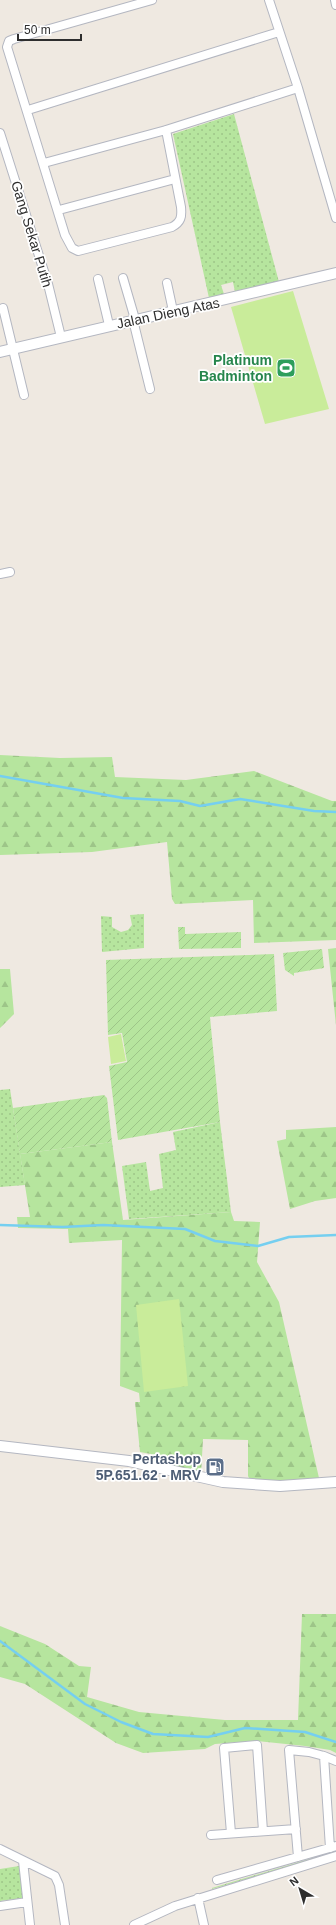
<svg xmlns="http://www.w3.org/2000/svg" width="336" height="1925" font-family="Arial,sans-serif">
<defs>
<pattern id="grass-dots" width="8" height="8" patternUnits="userSpaceOnUse"><rect width="8" height="8" fill="#b6e59e"/><path d="M2 2h.1M6 6h.1" fill="none" stroke="#9dc588" stroke-width="1.8" stroke-linecap="round"/></pattern>
<pattern id="forest-firs" width="22" height="20" patternUnits="userSpaceOnUse"><rect width="22" height="20" fill="#b6e59e"/><path d="M5 1l3.5 6h-7zM16 11l3.5 6h-7z" fill="#9dc588"/></pattern>
<pattern id="garden-furrows" width="10" height="10" patternUnits="userSpaceOnUse"><rect width="10" height="10" fill="#b6e59e"/><path d="M-1 1l2-2M0 10L10 0M9 11l2-2" fill="none" stroke="#9dc588"/></pattern>
</defs>
<rect width="100%" height="100%" fill="#efe9e1"/>
<!-- grass -->
<path fill="url(#grass-dots)" d="M 234,114 L 279,282 L 235,292 L 233,282 L 221,285 L 224,294 L 209,298 L 173,134 Z
M 144,914 L 144,948 L 102,952 L 101,916 L 112,917 L 112,927 L 121,932 L 128,930 L 132,925 L 130,915 Z
M 10,1089 L 25,1185 L 0,1187 L 0,1090 Z
M 220,1122 L 231,1212 L 129,1219 L 122,1166 L 146,1162 L 150,1191 L 163,1188 L 159,1154 L 176,1150 L 173,1132 Z
M 19,1866 L 23,1898 L 0,1901 L 0,1869 Z"/>
<!-- forest -->
<path fill="url(#forest-firs)" d="M 0,755 L 60,758 L 112,757 L 115,777 L 186,780 L 254,771 L 332,801 L 336,801 L 336,940 L 254,943 L 253,900 L 175,904 L 172,899 L 167,842 L 92,852 L 0,855 Z
M 336,948 L 336,1025 L 328,949 Z
M 0,969 L 10,969 L 14,1014 L 0,1028 Z
M 336,1127 L 336,1198 L 315,1201 L 290,1209 L 277,1141 L 286,1139 L 286,1130 Z
M 112,1142 L 123,1220 L 231,1212 L 234,1221 L 260,1222 L 257,1262 L 279,1302 L 319,1478 L 316,1480 L 276,1481 L 250,1480 L 248,1476 L 248,1440 L 203,1439 L 201,1474 L 151,1461 L 151,1454 L 140,1452 L 135,1402 L 140,1402 L 139,1393 L 120,1386 L 122,1240 L 69,1243 L 68,1229 L 18,1228 L 17,1217 L 30,1217 L 20,1154 Z
M 302,1614 L 336,1614 L 336,1753 L 330,1750 L 305,1746 L 257,1741 L 215,1744 L 205,1749 L 143,1753 L 116,1743 L 25,1684 L 0,1677 L 0,1626 L 45,1644 L 79,1666 L 91,1667 L 87,1697 L 139,1712 L 225,1720 L 298,1720 Z"/>
<!-- garden -->
<path fill="url(#garden-furrows)" d="M 178,927 L 185,927 L 185,934 L 241,932 L 241,948 L 179,949 Z
M 322,949 L 324,968 L 294,973 L 294,976 L 285,970 L 283,953 Z
M 274,954 L 277,1011 L 210,1017 L 220,1122 L 118,1140 L 109,1066 L 127,1062 L 122,1033 L 108,1035 L 106,960 Z
M 104,1095 L 107,1098 L 112,1142 L 20,1154 L 13,1108 Z
M 336,1851 L 336,1853 L 212,1889 L 212,1888 Z"/>
<!-- pitch -->
<path fill="#c9ec9a" d="M 293,291 L 329,409 L 265,424 L 231,307 Z
M 121,1034 L 126,1061 L 111,1064 L 108,1037 Z
M 179,1299 L 188,1386 L 144,1392 L 136,1305 Z"/>
<g fill="none" stroke-linecap="round" stroke-linejoin="round">
<!-- stream -->
<path stroke="#75cff0" stroke-width="2.5" d="M 0,776 L 123,798 L 180,801 L 200,806 L 240,799 L 314,811 L 336,812
M 0,1225 L 63,1227 L 103,1225 L 185,1229 L 215,1241 L 258,1246 L 289,1237 L 336,1235
M 0,1641 L 85,1704 L 121,1722 L 153,1734 L 208,1737 L 245,1728 L 305,1732 L 336,1742"/>
<defs>
<path id="minor" d="M 152,0 L 14,39 L 9,41 L 7,47 L 65,235 L 72,248 L 78,251 L 172,227 C 181,222 182,217 181,207 L 166,130
M 269,0 L 298,88
M 335,0 L 336,5
M 28,110 L 279,32
M 0,133 L 48,284 L 61,337
M 44,163 L 166,130 L 298,88 L 336,218
M 59,210 L 175,179
M 123,278 L 135,319
M 98,279 L 109,325
M 167,283 L 173,311
M 3,308 L 24,395
M 133,320 L 150,389
M 0,574 L 10,572
M 324,1756 L 336,1761
M 231,1833 L 224,1748 L 257,1745 L 263,1831
M 211,1835 L 296,1829
M 0,1849 L 55,1876 L 59,1885 L 65,1925
M 298,1857 L 289,1750 L 309,1752 L 324,1756 L 330,1848
M 23,1861 L 30,1925
M 217,1880 L 336,1846
M 198,1898 L 204,1925
M 0,1906 L 27,1902
M 134,1925 L 175,1906 L 336,1856"/>
<path id="tertiary" d="M 0,352 L 336,273
M 0,1446 L 129,1461 L 223,1482 L 280,1486 L 336,1482"/>
</defs>
<!-- minor casing -->
<use href="#minor" stroke="#b4b7c1" stroke-width="10"/>
<!-- tertiary casing -->
<use href="#tertiary" stroke="#b4b7c1" stroke-width="12"/>
<!-- minor -->
<use href="#minor" stroke="#fff" stroke-width="8"/>
<!-- tertiary -->
<use href="#tertiary" stroke="#fff" stroke-width="10"/>
</g>
<!-- icons -->
<defs>
<symbol id="stadium-square" viewBox="-11 -11 22 22"><rect x="-9" y="-9" width="18" height="18" rx="4" fill="#2e9e5b" stroke="#fff"/><path d="M0-5a6.5 5 0 1 0 0 10a6.5 5 0 1 0 0-10ZM-3.5-1.8h7v3.6h-7Z" fill="#fff"/></symbol>
<symbol id="fuel-square" viewBox="-11 -11 22 22"><rect x="-9" y="-9" width="18" height="18" rx="4" fill="#5c6f8a" stroke="#fff"/><path d="M-5.5-6h7V0h2V4h1.3V-2.5L3-4.5l.8-.8L6-3V5H2.5V1h-1V6h-7ZM-4.2-4.7v3.2H.2V-4.7Z" fill="#fff"/></symbol>
</defs>
<g fill-rule="evenodd">
<use href="#stadium-square" x="275" y="357" width="22" height="22"/>
<use href="#fuel-square" x="204" y="1456" width="22" height="22"/>
</g>
<g text-anchor="middle" stroke-width="3.5" stroke-linejoin="round" paint-order="stroke">
<!-- street labels -->
<g font-size="14" fill="#2e2e2e" stroke="#fff">
<text transform="translate(32 234) rotate(73)" y="5">Gang Sekar Putih</text>
<text transform="translate(168 313) rotate(-12)" y="5">Jalan Dieng Atas</text>
</g>
<!-- leisure labels -->
<g font-size="14" font-weight="bold" fill="#27864d" stroke="#fff" text-anchor="end">
<text x="272" y="365">Platinum<tspan x="272" dy="16">Badminton</tspan></text>
</g>
<!-- service labels -->
<g font-size="14" font-weight="bold" fill="#4e5e75" stroke="#fff" text-anchor="end">
<text x="201" y="1464">Pertashop<tspan x="201" dy="16">5P.651.62 - MRV</tspan></text>
</g>
</g>
<!-- north arrow -->
<g transform="translate(300 1889) rotate(322)" stroke="#ffffff" stroke-width="3" paint-order="stroke">
<path d="M0-3L7 15L0 10L-7 15Z" fill="#2e2e2e"/>
<text y="-6" font-size="11" font-weight="bold" text-anchor="middle" fill="#2e2e2e">N</text>
</g>
<!-- scale -->
<path d="M18 34v6h63v-6" fill="none" stroke="#2e2e2e" stroke-width="2"/>
<text x="24" y="34" font-size="12" fill="#2e2e2e" stroke="#ffffff" stroke-width="3" paint-order="stroke">50 m</text>
</svg>
